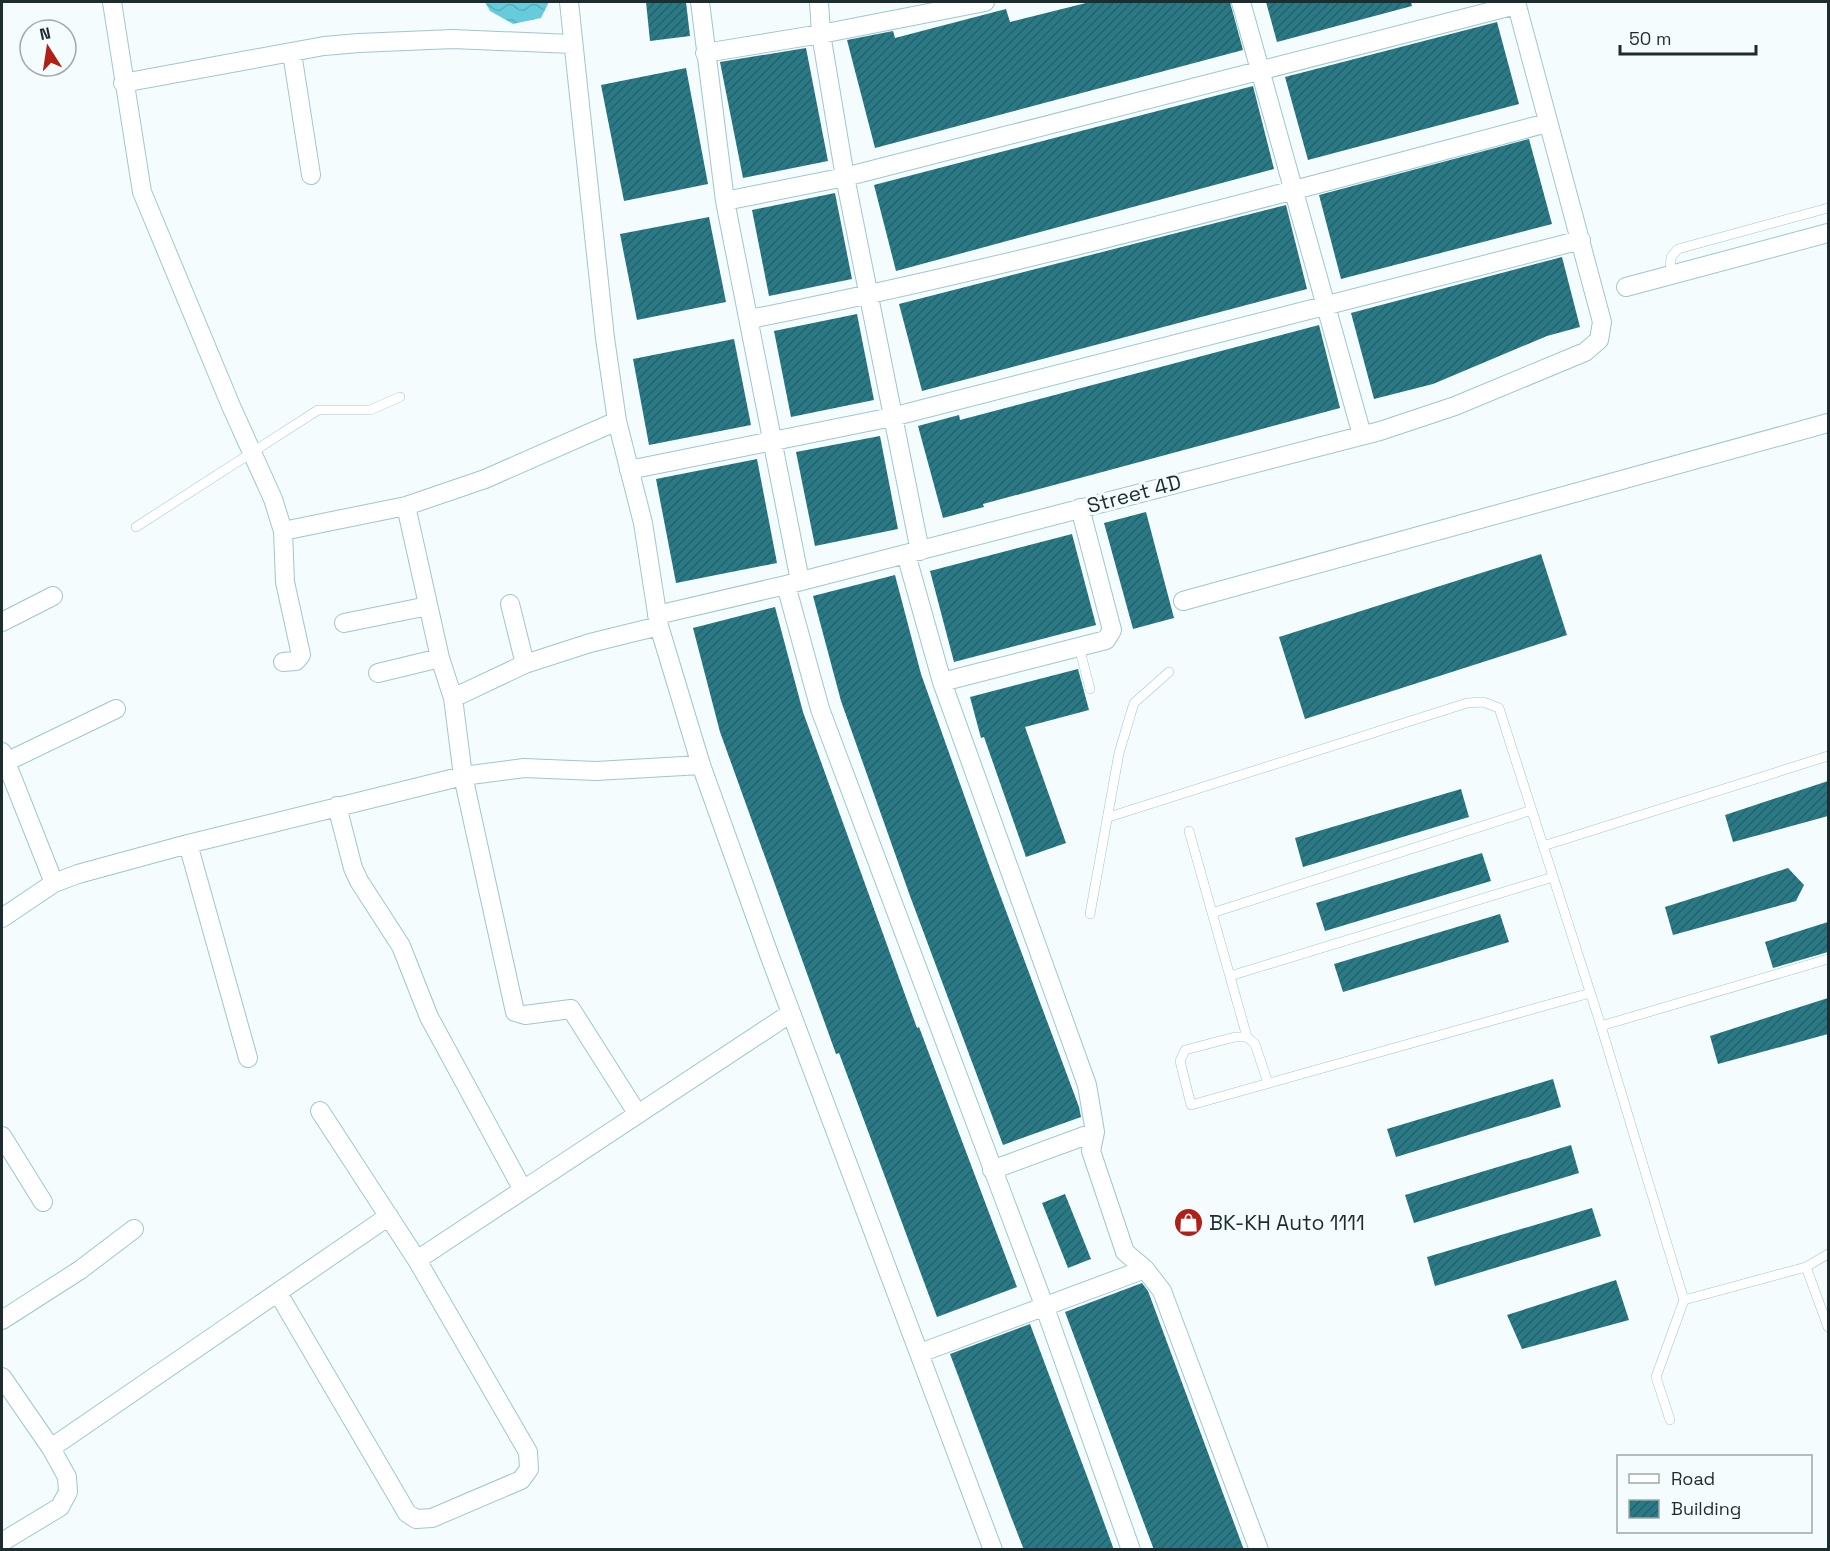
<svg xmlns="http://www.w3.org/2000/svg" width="1830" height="1551" font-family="'Space Grotesk',sans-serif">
<defs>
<pattern id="water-waves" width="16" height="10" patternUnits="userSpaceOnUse" patternTransform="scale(1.5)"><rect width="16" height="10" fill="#66ccdc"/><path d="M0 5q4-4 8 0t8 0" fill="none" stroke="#58afbd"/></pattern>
<pattern id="building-hatch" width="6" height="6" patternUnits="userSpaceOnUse" patternTransform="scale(1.5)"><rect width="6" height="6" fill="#2a7985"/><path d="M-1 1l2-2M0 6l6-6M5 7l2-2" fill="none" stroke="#23636d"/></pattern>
</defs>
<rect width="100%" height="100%" fill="#f4fcfd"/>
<!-- water -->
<path fill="url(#water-waves)" d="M 485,2 L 549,2 L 541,18 L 513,24 L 490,11 Z"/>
<!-- building -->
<path fill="url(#building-hatch)" d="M 646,2 L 686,2 L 690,36 L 650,41 Z
M 1090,2 L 1230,2 L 1243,50 L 875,148 L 847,40 L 893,31 L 895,38 L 1006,9 L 1010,22 Z
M 1266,2 L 1411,2 L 1412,6 L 1277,42 Z
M 1497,22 L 1519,104 L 1308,160 L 1285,77 Z
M 806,48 L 828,161 L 743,178 L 720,62 Z
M 686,68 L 708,184 L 624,201 L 601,85 Z
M 1253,86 L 1274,169 L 896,271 L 874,185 Z
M 1529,139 L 1552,224 L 1341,279 L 1319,195 Z
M 835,193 L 852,279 L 769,296 L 752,210 Z
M 1286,205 L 1307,289 L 922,391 L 899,304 Z
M 709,217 L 726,302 L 637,320 L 620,234 Z
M 1562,257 L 1580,327 L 1547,336 L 1433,384 L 1374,399 L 1351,313 Z
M 857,314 L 874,400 L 791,417 L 774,331 Z
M 1319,325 L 1340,408 L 983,504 L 984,507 L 943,518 L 918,426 L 959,415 L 960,420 Z
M 734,339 L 751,425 L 649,445 L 633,359 Z
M 880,436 L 898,529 L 815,546 L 796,452 Z
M 757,459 L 777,563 L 676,583 L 656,479 Z
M 1146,512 L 1174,618 L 1133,629 L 1104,523 Z
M 1072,534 L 1096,625 L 954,662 L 930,571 Z
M 1541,554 L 1567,635 L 1305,719 L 1279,637 Z
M 895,575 L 921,674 L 990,868 L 1079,1107 L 1081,1117 L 1003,1145 L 910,896 L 841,701 L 813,596 Z
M 775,607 L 803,712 L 917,1028 L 919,1027 L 1017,1287 L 937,1317 L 839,1053 L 836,1054 L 720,732 L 693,628 Z
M 1078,669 L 1089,710 L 1025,727 L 1066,843 L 1026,857 L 984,737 L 981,738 L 970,697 Z
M 1828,781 L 1828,816 L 1733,842 L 1725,815 Z
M 1461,789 L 1469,817 L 1303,867 L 1295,838 Z
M 1482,853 L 1491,881 L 1325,931 L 1316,903 Z
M 1788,868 L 1804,885 L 1796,901 L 1673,935 L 1665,907 Z
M 1500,914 L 1509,942 L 1343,992 L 1334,964 Z
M 1828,922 L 1828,952 L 1773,968 L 1765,942 Z
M 1828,998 L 1828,1034 L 1718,1064 L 1710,1036 Z
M 1553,1079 L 1561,1107 L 1396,1157 L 1387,1129 Z
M 1571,1145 L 1579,1173 L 1414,1223 L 1405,1195 Z
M 1065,1194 L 1091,1259 L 1068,1268 L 1042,1203 Z
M 1592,1208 L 1601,1236 L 1435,1286 L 1427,1257 Z
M 1616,1280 L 1629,1320 L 1522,1349 L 1507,1315 Z
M 1142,1283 L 1148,1291 L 1244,1550 L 1154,1550 L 1065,1312 Z
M 1030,1324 L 1091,1487 L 1114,1550 L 1024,1550 L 1010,1514 L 950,1354 Z"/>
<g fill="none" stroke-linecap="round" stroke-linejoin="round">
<defs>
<path id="lane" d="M 1670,275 L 1671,257 L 1678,249 L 1828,208
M 136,527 L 318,410 L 370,410 L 400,397
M 1079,647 L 1090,689
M 1109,817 L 1467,703 L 1483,702 L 1499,708 L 1601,1026 L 1684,1300 L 1656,1377 L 1670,1420
M 1189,831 L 1247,1037
M 1543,846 L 1828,756
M 1212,913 L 1532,810
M 1090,914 L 1119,753 L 1134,703 L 1169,672
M 1230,976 L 1553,877
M 1601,1026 L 1828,959
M 1268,1083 L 1255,1044 L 1247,1037 L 1235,1037 L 1185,1050 L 1180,1061 L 1191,1105 L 1590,993
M 1806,1267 L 1828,1327
M 1684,1300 L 1806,1267 L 1828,1254"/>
<path id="street" d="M 112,2 L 142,192 L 231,406 L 273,499 L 283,531 L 285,582 L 301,655 L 296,661 L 283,662
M 569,2 L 605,338 L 617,421 L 643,523 L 659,626 L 701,765 L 770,957 L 993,1550
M 700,2 L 725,201 L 800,581
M 819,2 L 821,34 L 845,177 L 920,551
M 1241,2 L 1362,435
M 292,53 L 311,175
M 705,53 L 821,34 L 985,2
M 123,83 L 324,46 L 359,43 L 453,39 L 572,44
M 725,201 L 845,177 L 1516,5
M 1626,287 L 1828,233
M 750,319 C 1018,266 1283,193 1547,123
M 629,470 L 892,417 L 1581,240
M 406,506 L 440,658 L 453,698 L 463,776 L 515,1012 L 525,1015 L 571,1009 L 637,1113
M 283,531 L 406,506 L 485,479 L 617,421
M 906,554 L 942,682 L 1087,1085 L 1095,1132 L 1091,1151 L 1125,1252 L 1145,1269 L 1162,1291 L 1259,1550
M 786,585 L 820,709 L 1044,1305 L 1131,1550
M 1183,601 L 1828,423
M 510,604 L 525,664
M 657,615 L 786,585 L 1380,431 L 1455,406 L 1585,352 L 1599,340 L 1602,322 L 1516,2
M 2,622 L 53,596
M 344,623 L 428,606
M 378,673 L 440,658
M 942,682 L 1106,640 L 1112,630 L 1080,508
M 453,698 L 525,664 L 590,643 L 659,626
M 2,752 L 54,883
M 6,762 L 116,709
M 337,806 L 353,868 L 359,881 L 401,946 L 429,1017 L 523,1190
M 188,844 L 248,1058
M 2,918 L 54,883 L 78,874 L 188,844 L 463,776 L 524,768 L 596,771 L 701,765
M 2,1136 L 43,1202
M 992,1170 L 1095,1132
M 417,1260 L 791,1013
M 278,1293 L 407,1513 L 416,1519 L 432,1518 L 521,1480 L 529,1469 L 528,1452 L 417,1260 L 320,1111
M 2,1320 L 80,1270 L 134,1229
M 920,1353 L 1145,1269
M 2,1377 L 51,1448 L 67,1477 L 68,1492 L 60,1507 L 2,1542
M 51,1448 L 389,1216"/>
</defs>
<!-- lane casing -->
<use href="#lane" stroke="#9ec7ce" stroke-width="10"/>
<!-- street casing -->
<use href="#street" stroke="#9ec7ce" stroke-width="20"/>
<!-- lane -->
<use href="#lane" stroke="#fff" stroke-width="9"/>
<!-- street -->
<use href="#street" stroke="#fff" stroke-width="18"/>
</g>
<!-- icons -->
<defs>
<symbol id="shop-disc" viewBox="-11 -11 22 22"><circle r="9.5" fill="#b02018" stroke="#f4fcfd"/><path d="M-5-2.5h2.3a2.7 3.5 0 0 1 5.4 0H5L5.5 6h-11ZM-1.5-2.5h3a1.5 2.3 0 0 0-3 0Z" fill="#fff"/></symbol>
</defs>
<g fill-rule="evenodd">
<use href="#shop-disc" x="1172" y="1206" width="33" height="33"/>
</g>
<g text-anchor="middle" stroke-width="6" stroke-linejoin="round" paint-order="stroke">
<!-- street labels -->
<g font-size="21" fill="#1c2c2f" stroke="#f4fcfd">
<text transform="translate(1134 494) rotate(-15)" y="7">Street 4D</text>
</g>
<!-- poi labels -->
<g font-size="21" fill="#1c2c2f" stroke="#f4fcfd" text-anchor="start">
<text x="1209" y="1230">BK-KH Auto 1111</text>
</g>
</g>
<!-- border -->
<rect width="1830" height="1551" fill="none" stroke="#1c2c2f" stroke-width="6"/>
<!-- legend -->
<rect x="1617" y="1455" width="195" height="78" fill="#f4fcfd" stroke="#9ea9ab" stroke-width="1.5"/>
<rect x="1629" y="1474" width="30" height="9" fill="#ffffff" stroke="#9ea9ab" stroke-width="1.5"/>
<text x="1671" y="1485" font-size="18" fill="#1c2c2f">Road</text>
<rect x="1629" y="1500" width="30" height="18" fill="url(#building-hatch)" stroke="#9ea9ab" stroke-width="1.5"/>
<text x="1671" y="1515" font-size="18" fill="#1c2c2f">Building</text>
<!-- north arrow -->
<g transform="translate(48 48) rotate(348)"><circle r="28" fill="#f4fcfd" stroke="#9ea9ab" stroke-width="1.5"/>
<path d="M0-4.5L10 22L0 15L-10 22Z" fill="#b02018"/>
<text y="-9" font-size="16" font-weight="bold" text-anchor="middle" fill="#1c2c2f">N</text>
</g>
<!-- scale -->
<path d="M1620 45v9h136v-9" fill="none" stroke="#1c2c2f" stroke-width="3"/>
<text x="1629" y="45" font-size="18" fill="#1c2c2f" stroke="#f4fcfd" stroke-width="4.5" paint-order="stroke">50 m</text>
</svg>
